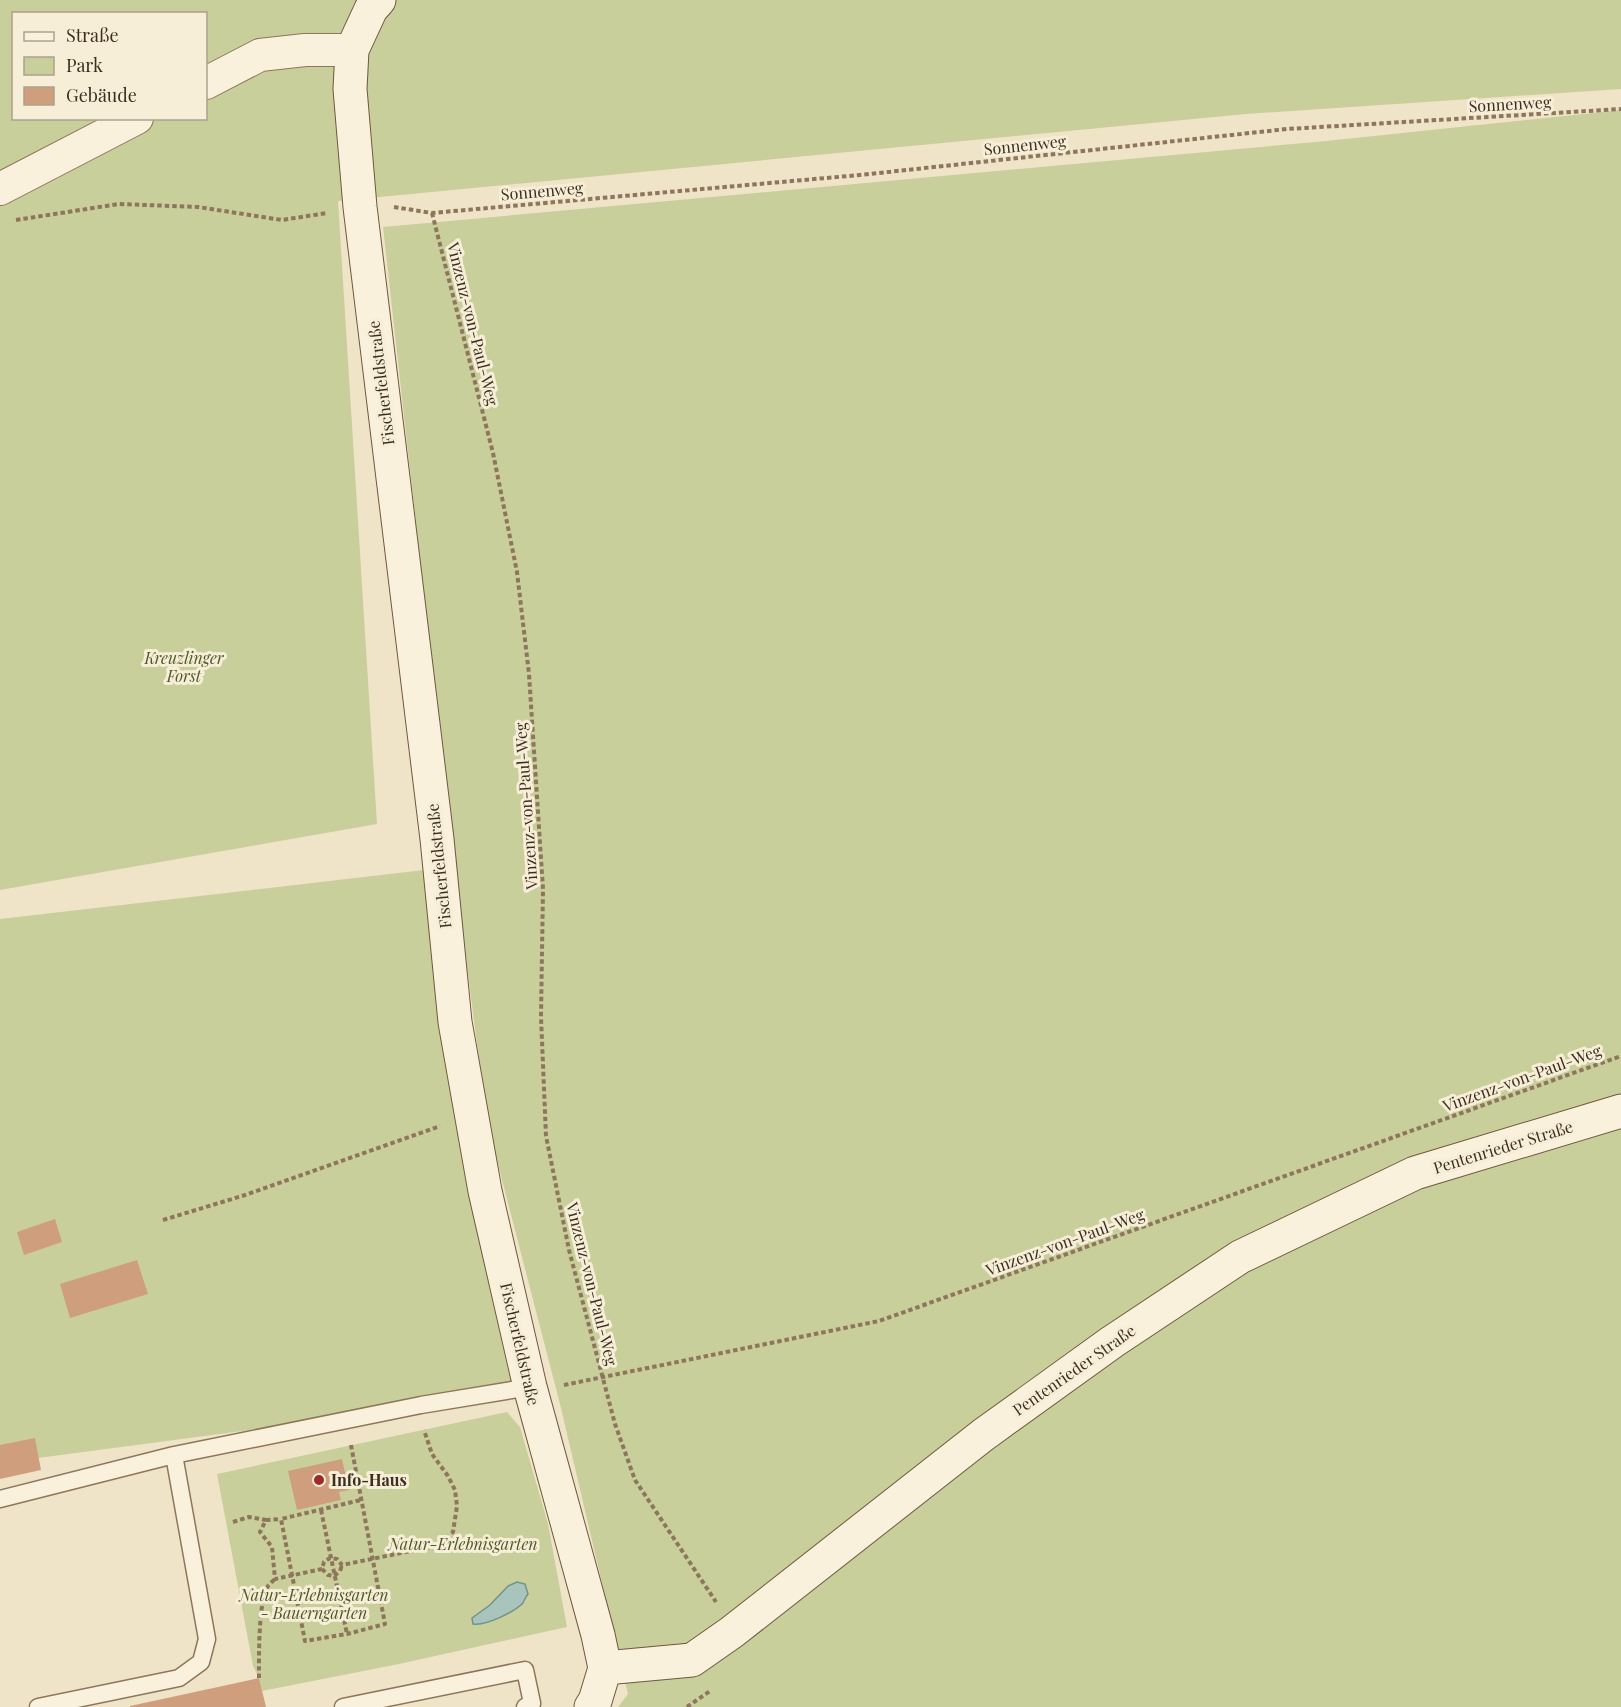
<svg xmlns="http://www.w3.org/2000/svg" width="1621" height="1707" font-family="'Playfair Display',serif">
<rect width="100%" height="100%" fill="#f0e4c8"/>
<!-- green -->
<path fill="#c9cf9b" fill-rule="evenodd" d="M 0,0 L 1621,0 L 1621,89 L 1246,114 L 338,201 L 377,824 L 0,890 ZM 14,14 L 206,14 L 206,118 L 14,118 Z
M 1621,110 L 1621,1707 L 618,1707 L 628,1694 L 560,1404 L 487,1122 L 453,857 L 383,227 L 1326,141 Z
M 424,870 L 514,1395 L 0,1463 L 0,919 Z
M 507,1412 L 520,1427 L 548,1524 L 567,1627 L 399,1664 L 262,1691 L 259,1678 L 253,1666 L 217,1474 Z"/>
<!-- water -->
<path fill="#a9c4bc" stroke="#6f938a" stroke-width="1.5" d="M 517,1582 L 525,1584 L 528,1594 C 527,1595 523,1602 523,1603 C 514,1612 486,1626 473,1624 L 472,1618 L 490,1605 L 508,1586 Z"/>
<!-- building -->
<path fill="#cf9f7d" d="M 55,1219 L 62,1242 L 24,1255 L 17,1232 Z
M 137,1260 L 148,1294 L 70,1318 L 60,1284 Z
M 35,1438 L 41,1470 L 0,1479 L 0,1445 Z
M 342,1459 L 349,1490 L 339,1492 L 341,1500 L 297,1510 L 288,1471 Z
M 259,1678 L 266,1707 L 130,1707 L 130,1706 Z"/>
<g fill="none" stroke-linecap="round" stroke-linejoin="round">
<defs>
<path id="lane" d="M 0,1499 L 174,1455 L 421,1405 L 530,1387
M 38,1707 L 179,1678 L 201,1662 L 207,1639 L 174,1455
M 343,1707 L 525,1670 L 532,1703 L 525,1707"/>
<path id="street" d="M 206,83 L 260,55 L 305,50 L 352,50
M 0,189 L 137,118"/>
<path id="secondary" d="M 379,0 L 371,9 L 352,50 L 350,89 L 360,207 L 437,839 L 455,1022 L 485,1191 L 530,1387 L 598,1635 L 605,1668 L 595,1701 L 591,1707
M 605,1668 L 692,1660 L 732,1632 L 983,1435 L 1112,1342 L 1240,1257 L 1415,1173 L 1621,1111"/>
</defs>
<!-- lane casing -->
<use href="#lane" stroke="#8d765c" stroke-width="19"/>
<!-- street casing -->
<use href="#street" stroke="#8d765c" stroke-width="34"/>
<!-- secondary casing -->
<use href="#secondary" stroke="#6f573f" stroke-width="35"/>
<!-- path -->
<path stroke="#8d765c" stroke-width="4" stroke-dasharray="4.5 3" stroke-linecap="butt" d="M 394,207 L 432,213 L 860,175 L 1287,129 L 1621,109
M 432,213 L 493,453 L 517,572 L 529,674 L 543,889 L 541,1017 L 546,1136 L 569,1250 L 615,1424 L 635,1480 L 716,1602
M 16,220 L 119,204 L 198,207 L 282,220 L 327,213
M 163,1220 L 242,1196 L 440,1126
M 564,1385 L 879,1321 L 1621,1056
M 351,1445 L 385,1624 L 347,1634 L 305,1641 L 281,1519 L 361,1500
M 321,1510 L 347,1634
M 266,1520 L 281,1519
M 233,1522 L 249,1517 L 266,1520 L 260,1532 L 272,1547 L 275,1579 L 322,1569 L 324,1562 L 330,1558 L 337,1559 L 342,1565 L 440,1545 L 453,1532 L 457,1506 L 455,1490 L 448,1476 L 432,1454 L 424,1430
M 322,1569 L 328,1575 L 334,1576 L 340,1571 L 342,1565
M 259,1678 C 259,1658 258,1602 268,1586 C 270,1583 273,1581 275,1579
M 687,1707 L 710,1691"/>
<!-- lane -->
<use href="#lane" stroke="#faf1dc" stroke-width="16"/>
<!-- street -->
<use href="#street" stroke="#faf1dc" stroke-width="32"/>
<!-- secondary -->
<use href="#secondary" stroke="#faf1dc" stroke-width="33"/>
</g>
<!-- markers -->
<circle fill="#9e2a2b" stroke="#f7eed8" stroke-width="2" cx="319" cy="1480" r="6"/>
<g text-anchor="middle" stroke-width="6" stroke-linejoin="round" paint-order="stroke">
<!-- street labels -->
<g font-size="16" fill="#3d2e20" stroke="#f7eed8">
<text transform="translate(1510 104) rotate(-3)" y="6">Sonnenweg</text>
<text transform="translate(1025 145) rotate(-6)" y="6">Sonnenweg</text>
<text transform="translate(542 191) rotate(-5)" y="6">Sonnenweg</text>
<text transform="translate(473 324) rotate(76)" y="6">Vinzenz-von-Paul-Weg</text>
<text transform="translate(381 383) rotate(-97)" y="6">Fischerfeldstraße</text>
<text transform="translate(526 806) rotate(-94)" y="6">Vinzenz-von-Paul-Weg</text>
<text transform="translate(439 866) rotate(-96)" y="6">Fischerfeldstraße</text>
<text transform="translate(1522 1078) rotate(-20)" y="6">Vinzenz-von-Paul-Weg</text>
<text transform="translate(1503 1147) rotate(-17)" y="6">Pentenrieder Straße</text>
<text transform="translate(1065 1242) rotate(-20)" y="6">Vinzenz-von-Paul-Weg</text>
<text transform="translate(592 1284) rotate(76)" y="6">Vinzenz-von-Paul-Weg</text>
<text transform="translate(520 1344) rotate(77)" y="6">Fischerfeldstraße</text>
<text transform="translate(1074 1370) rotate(-35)" y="6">Pentenrieder Straße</text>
</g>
<!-- park labels -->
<g font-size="16" font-style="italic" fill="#4d5a26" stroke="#f7eed8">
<text x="184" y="664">Kreuzlinger<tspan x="184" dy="18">Forst</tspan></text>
<text x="463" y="1550">Natur-Erlebnisgarten</text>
<text x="314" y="1601">Natur-Erlebnisgarten<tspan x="314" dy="18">- Bauerngarten</tspan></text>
</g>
<!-- poi labels -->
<g font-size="16" font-weight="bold" fill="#3d2e20" stroke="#f7eed8" text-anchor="start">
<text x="331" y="1486">Info-Haus</text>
</g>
</g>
<!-- legend -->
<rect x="12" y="12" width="195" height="108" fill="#f7eed8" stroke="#ada18e" stroke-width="1.5"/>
<rect x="24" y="32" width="30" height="9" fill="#faf1dc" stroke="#ada18e" stroke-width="1.5"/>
<text x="66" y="42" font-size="18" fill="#3d2e20">Straße</text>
<rect x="24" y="57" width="30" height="18" fill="#c9cf9b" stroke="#ada18e" stroke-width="1.5"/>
<text x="66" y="72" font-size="18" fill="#3d2e20">Park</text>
<rect x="24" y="87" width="30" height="18" fill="#cf9f7d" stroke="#ada18e" stroke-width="1.5"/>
<text x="66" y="102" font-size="18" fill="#3d2e20">Gebäude</text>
</svg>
